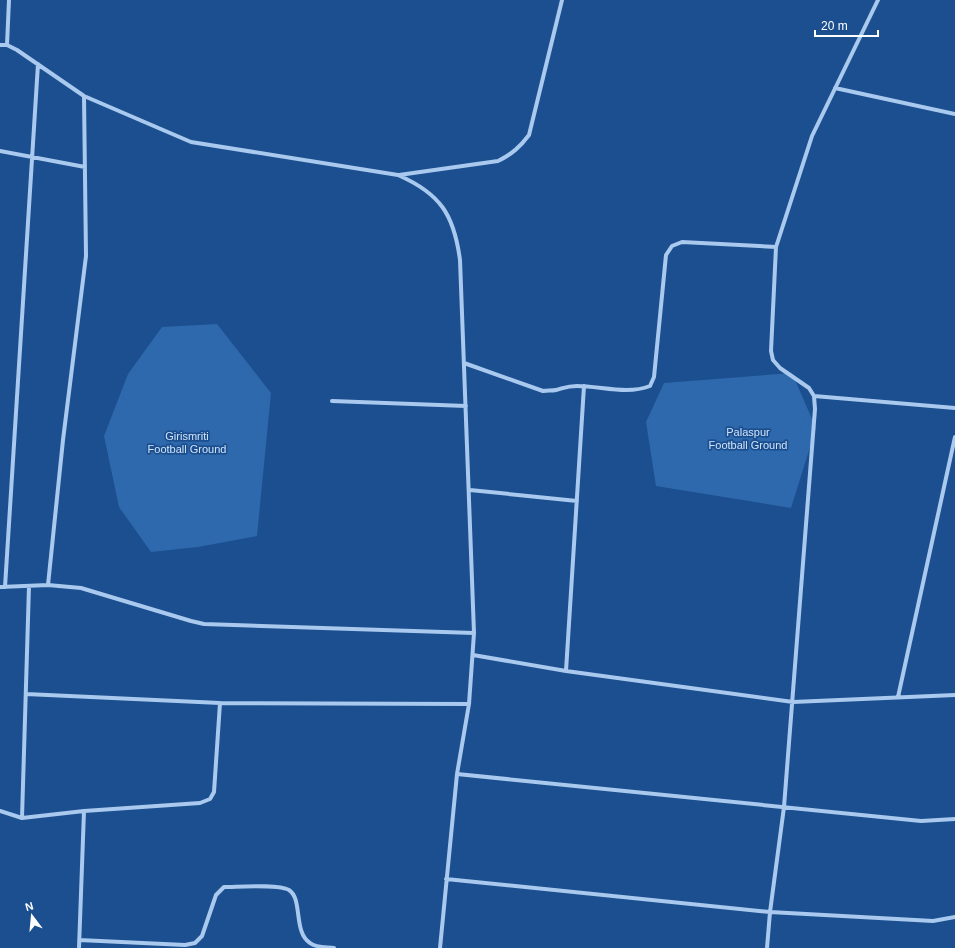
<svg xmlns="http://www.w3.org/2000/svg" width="955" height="948" font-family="Helvetica,sans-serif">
<rect width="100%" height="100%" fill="#1b4f8f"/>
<!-- green -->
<path fill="#2e69ad" d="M 217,324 L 271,393 L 257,536 L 198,547 L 151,552 L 119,507 L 104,436 L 128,374 L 162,327 Z
M 792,373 L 816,428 L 791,508 L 656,486 L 646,422 L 664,383 Z"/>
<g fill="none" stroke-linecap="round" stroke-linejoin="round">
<!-- minor -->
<path stroke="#a9c9ee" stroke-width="4" d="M 0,45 L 7,45 L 17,50 L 84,96 L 191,142 L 398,175 C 441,194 454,215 460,260 L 474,633 L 469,704 L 457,774 L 440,948
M 7,45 L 9,0
M 835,88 L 955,114
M 0,151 L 85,167
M 399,175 L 498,161 C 512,154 520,147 529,135 L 562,0
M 464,363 L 543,391 C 547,390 552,391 556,390 C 564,388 567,386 577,386 C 601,386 627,395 650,386 L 654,377 L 666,255 L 672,246 L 682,242 L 776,247
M 814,396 L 955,408
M 332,401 L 466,406
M 470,490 L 577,501
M 48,585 L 63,440 L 86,256 L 84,96
M 0,587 L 48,585 L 81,588 L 191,621 L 204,624 L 474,633
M 5,587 L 38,64
M 473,655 L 566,671 L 793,702 L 955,695
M 566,671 L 584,386
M 26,694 L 220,703 L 469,704
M 898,697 L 955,437
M 457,774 L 921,821 L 955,819
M 0,811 L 22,818 L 84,811 L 200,803 L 210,799 L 214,792 L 220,703
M 22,818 L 29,586
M 446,879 L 770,912 L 933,921 L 955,917
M 79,940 L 185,945 L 195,943 L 202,936 L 216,895 L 224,887 C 238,887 278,884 289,890 C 303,899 293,932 310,943 C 316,948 327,947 334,948
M 79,948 L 84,811
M 767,948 L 770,912 L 784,807 L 815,409 L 814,396 L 809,388 L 780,368 L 773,360 L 771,351 L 776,247 L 812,136 L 878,0"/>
</g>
<g text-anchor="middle" stroke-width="3.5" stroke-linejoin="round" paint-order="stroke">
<!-- park labels -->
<g font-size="11" fill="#cfe3fa" stroke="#1b4f8f">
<text x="748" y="436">Palaspur<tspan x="748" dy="13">Football Ground</tspan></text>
<text x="187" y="440">Girismriti<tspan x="187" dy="13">Football Ground</tspan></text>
</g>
</g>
<!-- north arrow -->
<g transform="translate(32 916) rotate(344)" stroke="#1b4f8f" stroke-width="3" paint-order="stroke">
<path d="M0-3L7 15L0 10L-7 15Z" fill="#ffffff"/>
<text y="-6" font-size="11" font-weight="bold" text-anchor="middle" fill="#ffffff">N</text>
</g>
<!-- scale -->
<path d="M815 30v6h63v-6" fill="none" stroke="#ffffff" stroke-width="2"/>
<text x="821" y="30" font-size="12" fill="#ffffff" stroke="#1b4f8f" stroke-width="3" paint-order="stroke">20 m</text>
</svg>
